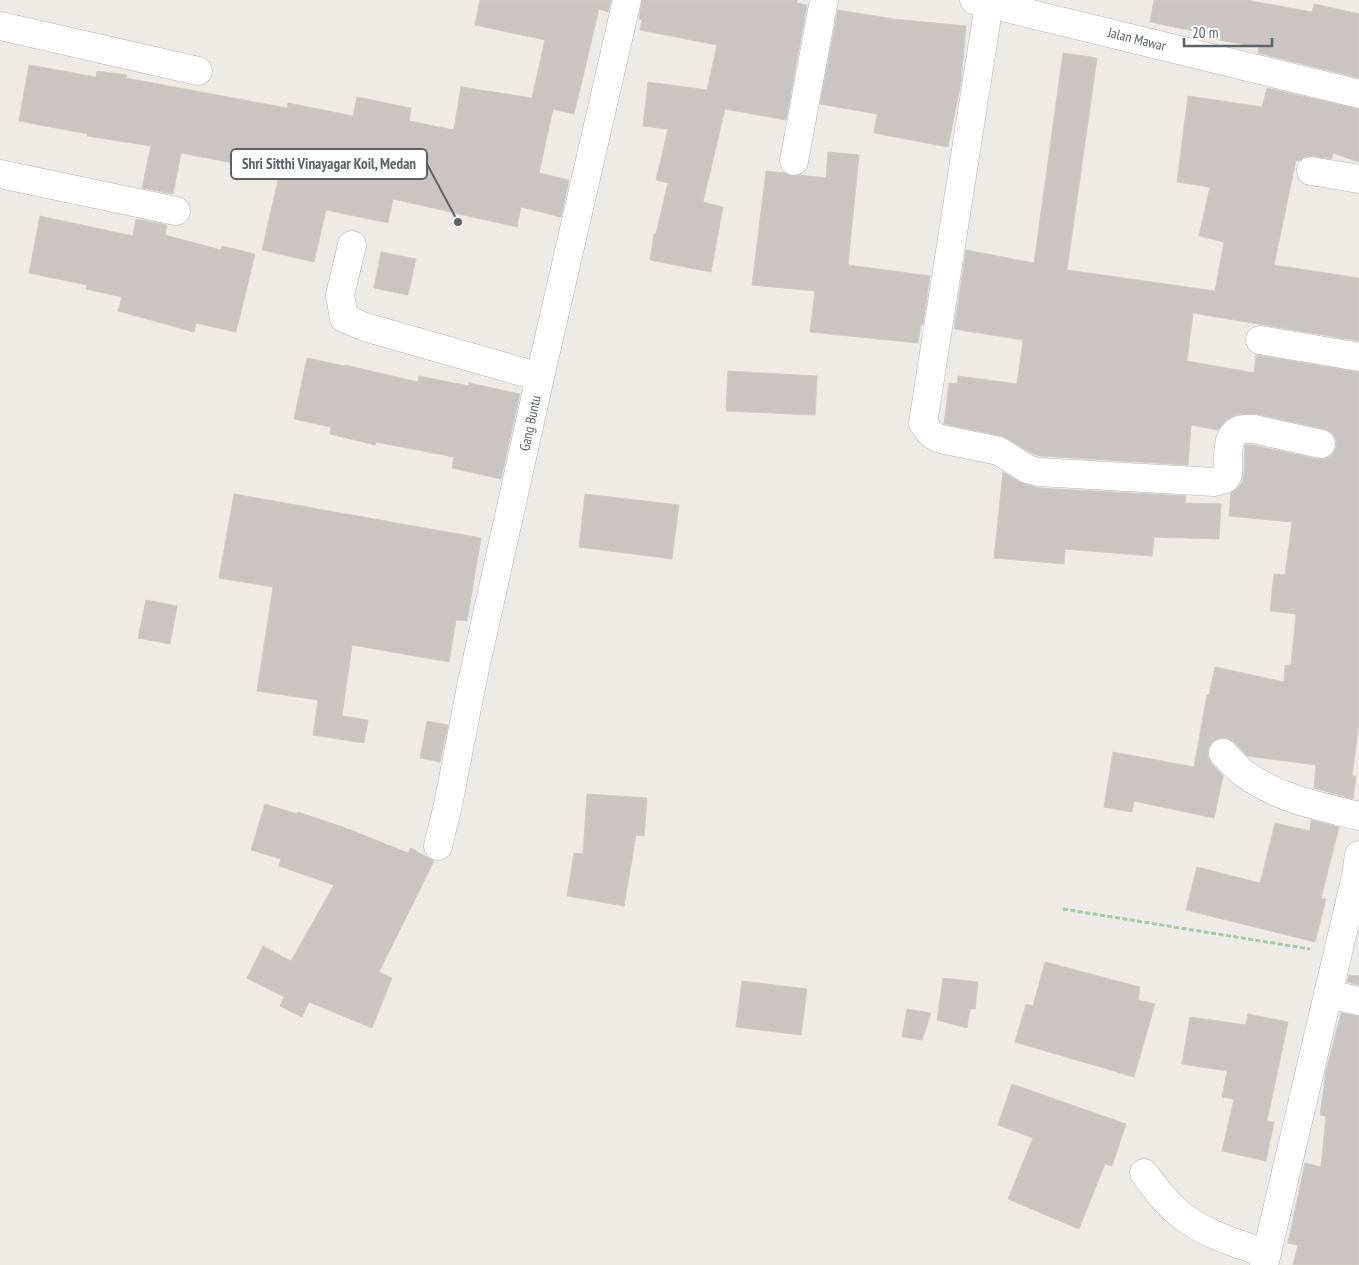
<svg xmlns="http://www.w3.org/2000/svg" width="1359" height="1265" font-family="'PT Sans Narrow',sans-serif">
<rect width="100%" height="100%" fill="#eeeae5"/>
<!-- building -->
<path fill="#cac5c2" stroke="#d2cbc4" d="M 480,0 L 611,0 L 608,12 L 599,9 L 574,114 L 553,109 L 539,173 L 569,180 L 561,217 L 521,207 L 517,227 L 393,199 L 388,223 L 326,210 L 314,262 L 262,250 L 280,172 L 181,153 L 173,194 L 142,188 L 151,146 L 87,136 L 88,134 L 19,121 L 29,65 L 96,77 L 97,71 L 127,75 L 126,78 L 287,108 L 288,103 L 353,116 L 357,97 L 411,108 L 409,121 L 454,130 L 461,87 L 532,98 L 545,40 L 475,25 Z
M 642,0 L 797,0 L 797,3 L 807,5 L 786,120 L 725,109 L 703,202 L 723,207 L 711,272 L 650,260 L 654,234 L 656,234 L 668,183 L 656,180 L 668,129 L 643,126 L 648,82 L 707,90 L 717,45 L 640,30 L 642,20 L 639,19 Z
M 1154,0 L 1246,0 L 1312,12 L 1314,4 L 1359,14 L 1359,78 L 1258,53 L 1259,47 L 1213,39 L 1213,35 L 1150,22 Z
M 838,10 L 893,19 L 966,26 L 961,82 L 948,147 L 874,133 L 877,114 L 820,104 Z
M 1063,53 L 1097,58 L 1067,270 L 1215,291 L 1224,242 L 1199,236 L 1210,187 L 1177,182 L 1188,96 L 1262,107 L 1267,88 L 1359,109 L 1359,162 L 1333,153 L 1331,159 L 1313,156 L 1305,157 L 1299,161 L 1296,160 L 1274,265 L 1359,278 L 1359,341 L 1193,313 L 1187,361 L 1254,373 L 1256,355 L 1359,372 L 1359,722 L 1352,776 L 1356,776 L 1353,799 L 1314,788 L 1316,765 L 1247,756 L 1234,742 L 1227,738 L 1220,738 L 1212,742 L 1208,749 L 1208,757 L 1212,764 L 1223,776 L 1214,818 L 1134,801 L 1132,812 L 1104,807 L 1113,752 L 1194,767 L 1207,695 L 1209,695 L 1215,667 L 1284,682 L 1285,665 L 1291,665 L 1296,614 L 1270,611 L 1274,574 L 1285,575 L 1292,522 L 1229,516 L 1231,492 L 1238,488 L 1242,482 L 1244,474 L 1245,445 L 1252,445 L 1318,459 L 1325,459 L 1332,455 L 1336,448 L 1336,440 L 1332,433 L 1324,429 L 1257,414 L 1239,414 L 1226,420 L 1218,430 L 1191,425 L 1188,465 L 1041,456 L 1033,454 L 1002,436 L 944,424 L 949,383 L 957,384 L 958,376 L 1017,384 L 1023,340 L 954,329 L 966,250 L 1034,263 Z
M 828,152 L 859,155 L 848,265 L 930,276 L 923,325 L 921,324 L 918,343 L 810,332 L 815,291 L 752,285 L 766,171 L 785,173 L 792,176 L 800,175 L 826,178 Z
M 40,216 L 133,236 L 136,219 L 167,225 L 165,235 L 221,250 L 222,246 L 255,254 L 236,332 L 196,323 L 194,332 L 118,311 L 122,297 L 86,289 L 87,285 L 29,273 Z
M 381,252 L 416,259 L 408,295 L 374,288 Z
M 307,358 L 344,366 L 345,365 L 418,382 L 419,376 L 469,386 L 469,383 L 520,394 L 501,479 L 452,468 L 454,457 L 376,442 L 375,445 L 330,434 L 331,427 L 294,419 Z
M 728,371 L 817,376 L 815,415 L 726,411 Z
M 1003,472 L 1019,482 L 1038,488 L 1186,496 L 1185,503 L 1221,504 L 1219,539 L 1154,537 L 1152,556 L 1065,549 L 1064,564 L 994,558 Z
M 234,494 L 481,538 L 467,621 L 456,620 L 449,662 L 352,645 L 342,716 L 368,720 L 364,743 L 313,735 L 318,700 L 257,691 L 273,587 L 219,578 Z
M 585,494 L 679,505 L 672,559 L 579,547 Z
M 146,600 L 177,606 L 170,644 L 138,638 Z
M 427,721 L 448,725 L 440,762 L 420,758 Z
M 587,794 L 647,798 L 644,836 L 636,835 L 624,906 L 567,896 L 574,853 L 583,854 Z
M 265,804 L 297,814 L 298,812 L 343,827 L 408,853 L 411,848 L 434,861 L 379,972 L 392,978 L 372,1028 L 309,1002 L 302,1017 L 280,1006 L 284,997 L 247,978 L 263,946 L 291,961 L 334,885 L 279,866 L 281,859 L 251,850 Z
M 1311,820 L 1339,827 L 1321,898 L 1326,899 L 1315,942 L 1186,910 L 1197,867 L 1260,883 L 1275,823 L 1310,831 Z
M 1045,962 L 1140,987 L 1138,1000 L 1155,1004 L 1134,1077 L 1015,1042 L 1026,1004 L 1033,1006 Z
M 1349,975 L 1359,976 L 1359,985 L 1347,982 Z
M 943,978 L 978,982 L 975,1009 L 970,1009 L 967,1028 L 937,1020 Z
M 742,981 L 807,989 L 801,1035 L 736,1027 Z
M 907,1009 L 931,1013 L 922,1040 L 902,1037 Z
M 1341,1013 L 1359,1016 L 1359,1265 L 1293,1265 L 1298,1245 L 1288,1243 L 1305,1163 L 1321,1167 L 1326,1116 L 1320,1115 L 1326,1071 Z
M 1248,1014 L 1288,1022 L 1267,1121 L 1274,1122 L 1266,1161 L 1222,1151 L 1234,1099 L 1222,1097 L 1227,1071 L 1182,1064 L 1190,1017 L 1246,1025 Z
M 1012,1084 L 1126,1124 L 1112,1166 L 1105,1164 L 1079,1229 L 1008,1199 L 1033,1138 L 998,1125 Z"/>
<g fill="none" stroke-linecap="round" stroke-linejoin="round">
<defs>
<path id="minor" d="M 974,0 L 1359,94
M 989,4 L 923,423 C 928,431 932,436 941,439 L 999,451 L 1027,469 L 1039,472 L 1214,482 L 1225,479 L 1228,474 C 1229,451 1223,426 1254,429 L 1321,444
M 0,26 L 198,71
M 794,161 L 824,0
M 1311,171 L 1359,179
M 0,174 L 176,211
M 352,245 L 340,295 L 344,318 L 365,327 L 540,377
M 1260,340 L 1359,357
M 1223,753 C 1229,759 1235,766 1242,772 C 1276,798 1318,806 1359,816
M 438,846 L 448,805 L 472,682 L 540,377 L 627,0
M 1328,994 L 1359,1001
M 1144,1173 C 1156,1189 1168,1206 1185,1218 C 1209,1236 1240,1244 1267,1254
M 1264,1265 L 1356,876 L 1359,855"/>
</defs>
<!-- minor casing -->
<use href="#minor" stroke="#b0b4b6" stroke-width="29"/>
<!-- path -->
<path stroke="#a2cba4" stroke-width="3" stroke-dasharray="5 2.5" stroke-linecap="butt" d="M 1063,909 L 1310,949"/>
<!-- minor -->
<use href="#minor" stroke="#fff" stroke-width="28"/>
</g>
<g text-anchor="middle" stroke-width="4.5" stroke-linejoin="round" paint-order="stroke">
<!-- street labels -->
<g font-size="14" fill="#5d6264" stroke="#fff">
<text transform="translate(1137 39) rotate(14)" y="5">Jalan Mawar</text>
<text transform="translate(530 423) rotate(-78)" y="5">Gang Buntu</text>
</g>
</g>
<!-- callouts -->
<path fill="none" stroke="#5d6264" stroke-width="2" d="M458 222L427 164"/>
<circle fill="#5d6264" stroke="#fff" stroke-width="2" cx="458" cy="222" r="5"/>
<rect fill="#fff" stroke="#5d6264" stroke-width="2" x="231" y="149" width="196" height="30" rx="5"/>
<g font-size="15" text-anchor="middle" font-weight="bold" fill="#5d6264">
<text x="329" y="169">Shri Sitthi Vinayagar Koil, Medan</text>
</g>
<!-- scale -->
<path d="M1184 38v8h88v-8" fill="none" stroke="#5d6264" stroke-width="2.5"/>
<text x="1192" y="38" font-size="15" fill="#5d6264" stroke="#ffffff" stroke-width="4" paint-order="stroke">20 m</text>
</svg>
